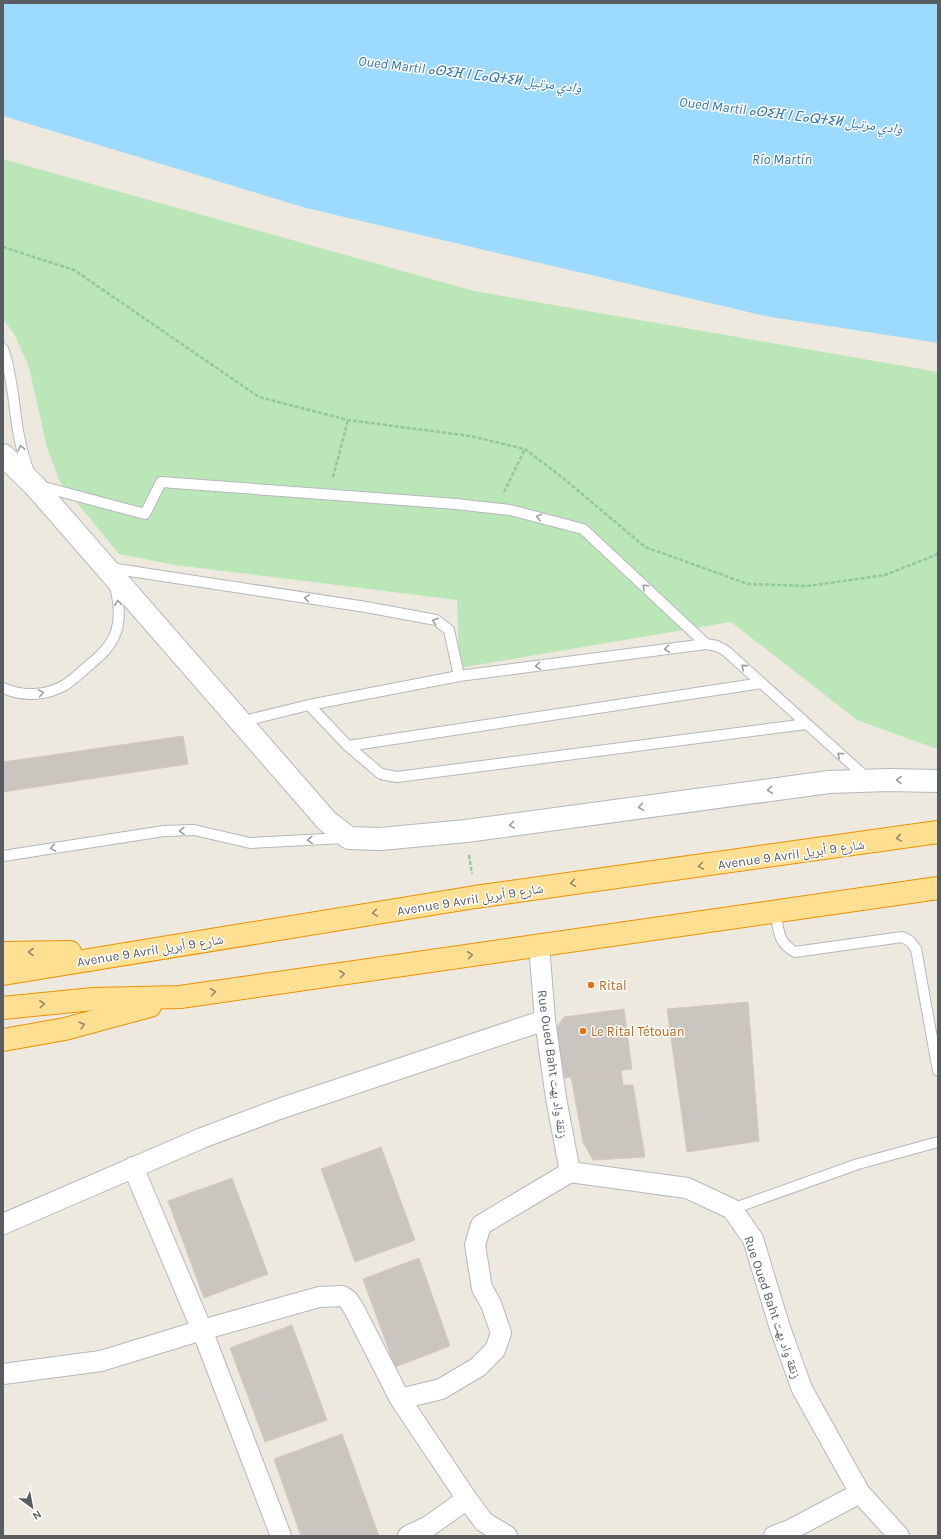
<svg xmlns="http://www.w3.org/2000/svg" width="941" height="1539" font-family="Karla,'Noto Naskh Arabic','Noto Sans Tifinagh',sans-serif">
<rect width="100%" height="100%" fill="#ede9de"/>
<!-- green -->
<path fill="#bbe7b8" d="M 3,159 L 474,291 L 938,372 L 938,748 L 934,748 L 857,720 L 731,622 L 459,668 L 457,600 L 175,565 L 119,554 L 60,482 L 47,448 L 29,367 L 14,334 L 3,319 Z"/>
<!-- water -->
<path fill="#9cdbff" d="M 3,3 L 938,3 L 938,343 L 765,316 L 306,208 L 3,116 Z"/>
<!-- building -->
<path fill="#cac5be" stroke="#d2cabd" d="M 183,736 L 188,764 L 3,792 L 3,762 Z
M 748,1002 L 759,1141 L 687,1152 L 667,1009 Z
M 624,1009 L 632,1069 L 563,1078 L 553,1032 L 564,1017 Z
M 621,1070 L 623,1085 L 633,1085 L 645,1157 L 593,1160 L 583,1142 L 571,1077 Z
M 381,1147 L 415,1240 L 355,1262 L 321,1169 Z
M 232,1178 L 268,1274 L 204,1298 L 168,1201 Z
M 419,1258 L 450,1346 L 395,1367 L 363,1279 Z
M 292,1325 L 327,1420 L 265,1442 L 230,1348 Z
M 342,1434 L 379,1536 L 301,1536 L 274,1459 Z"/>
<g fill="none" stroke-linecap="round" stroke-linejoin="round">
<defs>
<path id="service" d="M 3,349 C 9,363 10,378 13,394 C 16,420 19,446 29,472
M 40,486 L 145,514 L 161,482 L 456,504 L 510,510 L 583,529 L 706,644 L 717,646 L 726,651 L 868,779
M 110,568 L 366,607 L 436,620 L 449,630 L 459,676 L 706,644
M 3,688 C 23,697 46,696 65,685 C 73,680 80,673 87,667 C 99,657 110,648 116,632 C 121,617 119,602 115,586
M 309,705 L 348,746 L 381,774 L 397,777 L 806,724
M 240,722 L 309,705 L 459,676
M 348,746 L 762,683
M 3,856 L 164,831 L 194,830 L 250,843 L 345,838
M 775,911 C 779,930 777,942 795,952 L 902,937 L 910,941 L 916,949 L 938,1071
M 732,1209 L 858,1164 L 938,1142"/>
<path id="minor" d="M 539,945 L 545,1020 L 556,1098 L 570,1172 L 687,1188 L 732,1209 L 753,1239 L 780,1328 L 802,1389 L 860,1493 L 899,1536
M 133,1167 L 202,1330 L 281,1536
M 3,1224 L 202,1138 L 279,1109 L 545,1020
M 3,1374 L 101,1361 L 202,1330 L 319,1297 L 342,1296 L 348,1300 L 354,1309 L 400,1399 L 467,1499 L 429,1526 L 408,1536
M 400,1399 L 441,1389 L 478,1367 L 495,1350 L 501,1333 L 491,1304 L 482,1288 L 475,1245 L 481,1225 L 570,1172
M 467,1499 L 484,1522 L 507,1536
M 774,1536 L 790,1530 L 860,1493"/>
<path id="tertiary" d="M 3,455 L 34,485 L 327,821 L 349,838 L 380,839 L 466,831 L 829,782 L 888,780 L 938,781"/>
<path id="trunk" d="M 3,953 L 70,952
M 3,974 L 475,897 L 938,832
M 3,1008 L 93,999 L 180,997 L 938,888
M 3,1040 L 65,1029 L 150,1006"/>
</defs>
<!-- service casing -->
<use href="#service" stroke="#b5b8bd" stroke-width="12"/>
<!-- minor casing -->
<use href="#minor" stroke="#b5b8bd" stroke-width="22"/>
<!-- tertiary casing -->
<use href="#tertiary" stroke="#b5b8bd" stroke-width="24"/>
<!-- trunk casing -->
<use href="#trunk" stroke="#eb9200" stroke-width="24"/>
<!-- path -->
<path stroke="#91c89c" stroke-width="2.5" stroke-dasharray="4 2" stroke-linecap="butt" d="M 3,247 L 74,270 L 259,397 L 348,420 L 470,436 L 525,449 L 563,478 L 645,547 L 748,584 L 808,586 L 885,575 L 938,554
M 333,477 L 348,420
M 504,492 L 525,449
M 469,855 L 472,874"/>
<!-- service -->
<use href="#service" stroke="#fff" stroke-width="10"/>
<!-- minor -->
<use href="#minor" stroke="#fff" stroke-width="20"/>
<!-- tertiary -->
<use href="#tertiary" stroke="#fff" stroke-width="22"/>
<!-- trunk -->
<use href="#trunk" stroke="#ffe092" stroke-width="22"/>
</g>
<!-- one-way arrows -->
<defs><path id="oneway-chevron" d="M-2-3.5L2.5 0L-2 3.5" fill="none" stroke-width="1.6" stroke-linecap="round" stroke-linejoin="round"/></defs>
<g stroke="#9b9ea0">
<use href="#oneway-chevron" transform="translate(21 448) rotate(-104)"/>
<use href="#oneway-chevron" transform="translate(539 517) rotate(-165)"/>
<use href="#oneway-chevron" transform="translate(645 587) rotate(-137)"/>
<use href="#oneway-chevron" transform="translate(307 598) rotate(-171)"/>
<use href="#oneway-chevron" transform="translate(118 603) rotate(-97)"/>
<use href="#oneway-chevron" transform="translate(435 621) rotate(-160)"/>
<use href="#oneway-chevron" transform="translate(667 649) rotate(173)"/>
<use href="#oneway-chevron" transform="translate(538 666) rotate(173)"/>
<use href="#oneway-chevron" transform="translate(744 667) rotate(-139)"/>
<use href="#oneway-chevron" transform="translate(41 693) rotate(-10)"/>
<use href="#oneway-chevron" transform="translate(840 755) rotate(-138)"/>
<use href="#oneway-chevron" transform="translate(899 780) rotate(-178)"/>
<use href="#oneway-chevron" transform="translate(770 790) rotate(172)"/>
<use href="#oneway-chevron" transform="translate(641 807) rotate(172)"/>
<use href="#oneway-chevron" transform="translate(512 825) rotate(172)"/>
<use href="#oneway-chevron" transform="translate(182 831) rotate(178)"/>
<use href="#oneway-chevron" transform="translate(310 840) rotate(177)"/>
<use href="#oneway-chevron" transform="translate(53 848) rotate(171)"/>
</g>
<g stroke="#928b72">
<use href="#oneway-chevron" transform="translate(899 838) rotate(171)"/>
<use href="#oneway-chevron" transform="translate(701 866) rotate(172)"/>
<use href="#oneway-chevron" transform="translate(573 883) rotate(172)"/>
<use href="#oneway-chevron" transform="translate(375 913) rotate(171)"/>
<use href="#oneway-chevron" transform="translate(31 952) rotate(180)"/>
<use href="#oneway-chevron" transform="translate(470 955) rotate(-8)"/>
<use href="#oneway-chevron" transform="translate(342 974) rotate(-8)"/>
<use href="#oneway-chevron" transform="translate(213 992) rotate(-8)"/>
<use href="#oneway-chevron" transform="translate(42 1004) rotate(-5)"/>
<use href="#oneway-chevron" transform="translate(82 1025) rotate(-16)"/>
</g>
<!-- markers -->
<g fill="#e8710a" stroke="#fff" stroke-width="1.5">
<circle cx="591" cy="985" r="4"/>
<circle cx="583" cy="1031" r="4"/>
</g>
<g text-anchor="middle" stroke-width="3" stroke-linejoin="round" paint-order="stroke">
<!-- street labels -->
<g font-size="13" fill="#585d61" stroke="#fff">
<text transform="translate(791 854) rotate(-8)" y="5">Avenue 9 Avril شارع 9 أبريل</text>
<text transform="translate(470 899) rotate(-9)" y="5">Avenue 9 Avril شارع 9 أبريل</text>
<text transform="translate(150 950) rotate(-9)" y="5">Avenue 9 Avril شارع 9 أبريل</text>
<text transform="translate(553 1064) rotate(82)" y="5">Rue Oued Baht زنقة واد بهت</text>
<text transform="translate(773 1307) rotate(71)" y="5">Rue Oued Baht زنقة واد بهت</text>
</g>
<!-- food labels -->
<g font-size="13" fill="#c56008" stroke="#fff" text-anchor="start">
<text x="599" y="990">Rital</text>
<text x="591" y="1036">Le Rital Tétouan</text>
</g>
<!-- water labels -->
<g font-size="14" font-style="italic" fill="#3077b0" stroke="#fff">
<text transform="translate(470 74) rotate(7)" y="5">Oued Martil ⴰⵙⵉⴼ ⵏ ⵎⴰⵕⵜⵉⵍ وادي مرتيل</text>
<text transform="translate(791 115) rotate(7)" y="5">Oued Martil ⴰⵙⵉⴼ ⵏ ⵎⴰⵕⵜⵉⵍ وادي مرتيل</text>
<text x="782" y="164">Río Martín</text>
</g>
</g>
<!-- border -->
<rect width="941" height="1539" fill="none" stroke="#585d61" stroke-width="8"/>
<!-- north arrow -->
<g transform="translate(32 1507) rotate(148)" stroke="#ffffff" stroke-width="3" paint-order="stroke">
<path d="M0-3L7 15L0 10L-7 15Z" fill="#585d61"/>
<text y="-6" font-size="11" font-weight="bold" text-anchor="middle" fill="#585d61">N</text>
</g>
</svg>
